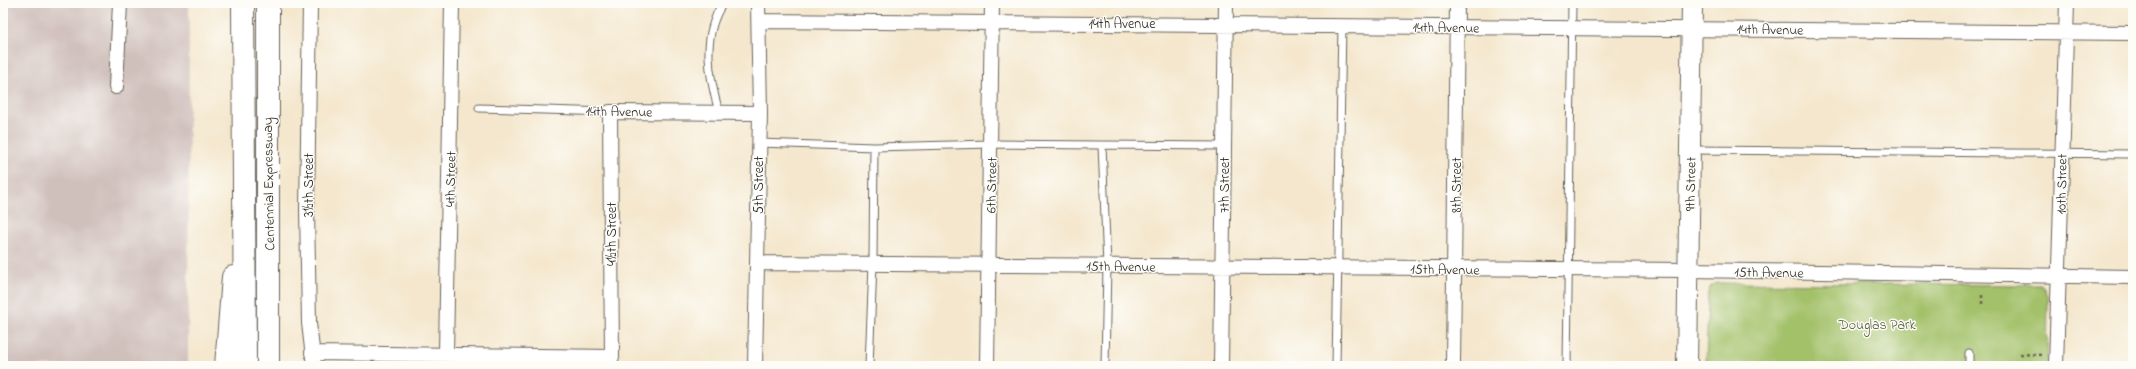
<svg xmlns="http://www.w3.org/2000/svg" width="2136" height="369" font-family="'Indie Flower',sans-serif">
<rect width="100%" height="100%" fill="#fdfcf7"/>
<filter id="ink" filterUnits="userSpaceOnUse"><feTurbulence type="fractalNoise" baseFrequency=".025" numOctaves="2"/><feDisplacementMap in="SourceGraphic" scale="8" xChannelSelector="R" yChannelSelector="G"/><feConvolveMatrix kernelMatrix="1 2 1 2 8 2 1 2 1" color-interpolation-filters="sRGB"/></filter>
<filter id="wash" filterUnits="userSpaceOnUse"><feTurbulence type="fractalNoise" baseFrequency=".012" numOctaves="4" result="noise"/><feDisplacementMap in="SourceGraphic" scale="16" xChannelSelector="R" yChannelSelector="G"/><feGaussianBlur stdDeviation="0.9" result="paint"/><feColorMatrix in="noise" values="0 0 0 0 0 0 0 0 0 0 0 0 0 0 0 0 0 1.4 0 .05"/><feComposite in="paint" operator="in"/></filter>
<g filter="url(#wash)">
<rect width="100%" height="100%" fill="#f4e7cd"/>
<!-- industrial -->
<path fill="#d0c0bc" d="M 3,3 L 189,3 L 188,366 L 3,366 Z"/>
<!-- green -->
<path fill="#a3c169" stroke="#606e42" d="M 1717,283 L 2041,285 L 2045,290 L 2048,299 L 2047,366 L 1706,366 L 1708,292 L 1711,286 Z"/>
</g>
<g filter="url(#ink)">
<g fill="none" stroke-linecap="round" stroke-linejoin="round">
<defs>
<path id="lane" d="M 479,108 L 610,112
M 719,112 C 709,77 701,36 723,3
M 759,143 L 874,147 L 991,144 L 1224,146
M 1102,145 L 1107,266 L 1105,366
M 1690,150 L 2133,154
M 1969,353 L 1969,366
M 869,366 L 873,264 L 874,147
M 1336,366 L 1342,25
M 1567,366 L 1572,3"/>
<path id="street" d="M 310,3 L 307,209 L 309,323 L 314,366
M 759,21 L 2133,33
M 116,87 L 120,3
M 758,263 L 1688,270 L 2133,277
M 312,353 L 612,357 L 610,112 L 760,113
M 446,354 L 452,3
M 755,366 L 760,113 L 758,3
M 987,366 L 992,3
M 1221,366 L 1226,3
M 1453,366 L 1457,3
M 2056,366 L 2067,3"/>
<path id="secondary" d="M 1687,366 L 1692,3"/>
<path id="highway" d="M 243,3 L 245,366
M 268,3 L 268,366
M 226,366 L 233,277"/>
</defs>
<!-- lane casing -->
<use href="#lane" stroke="#68635a" stroke-width="9"/>
<!-- street casing -->
<use href="#street" stroke="#68635a" stroke-width="16"/>
<!-- secondary casing -->
<use href="#secondary" stroke="#68635a" stroke-width="22"/>
<!-- highway casing -->
<use href="#highway" stroke="#68635a" stroke-width="24"/>
<!-- path -->
<path stroke="#68635a" stroke-width="2.5" stroke-dasharray="3 3" stroke-linecap="butt" d="M 1982,304 L 1982,292
M 2020,354 L 2042,355"/>
<!-- lane -->
<use href="#lane" stroke="#fff" stroke-width="7"/>
<!-- street -->
<use href="#street" stroke="#fff" stroke-width="14"/>
<!-- secondary -->
<use href="#secondary" stroke="#fff" stroke-width="20"/>
<!-- highway -->
<use href="#highway" stroke="#fff" stroke-width="22"/>
</g>
</g>
<g text-anchor="middle" stroke-width="3" stroke-linejoin="round" paint-order="stroke">
<!-- street labels -->
<g font-size="14" fill="#1c1c1c" stroke="#fdfcf7">
<text x="1122" y="28">14th Avenue</text>
<text transform="translate(1446 27) rotate(1)" y="5">14th Avenue</text>
<text transform="translate(1770 29) rotate(1)" y="5">14th Avenue</text>
<text transform="translate(619 111) rotate(1)" y="5">14th Avenue</text>
<text transform="translate(450 179) rotate(-89)" y="5">4th Street</text>
<text transform="translate(268 184) rotate(-91)" y="5">Centennial Expressway</text>
<text transform="translate(1690 184) rotate(-89)" y="5">9th Street</text>
<text transform="translate(2061 184) rotate(-89)" y="5">10th Street</text>
<text transform="translate(308 185) rotate(-90)" y="5">3½th Street</text>
<text transform="translate(758 185) rotate(-90)" y="5">5th Street</text>
<text transform="translate(991 185) rotate(-89)" y="5">6th Street</text>
<text transform="translate(1224 185) rotate(-90)" y="5">7th Street</text>
<text transform="translate(1456 185) rotate(-90)" y="5">8th Street</text>
<text transform="translate(611 234) rotate(-90)" y="5">4½th Street</text>
<text transform="translate(1121 266) rotate(1)" y="5">15th Avenue</text>
<text transform="translate(1445 269) rotate(1)" y="5">15th Avenue</text>
<text transform="translate(1769 272) rotate(1)" y="5">15th Avenue</text>
</g>
<!-- park labels -->
<g font-size="14" fill="#525e3b" stroke="#fdfcf7">
<text x="1877" y="329">Douglas Park</text>
</g>
</g>
<!-- margin -->
<rect width="2136" height="369" fill="none" stroke="#fdfcf7" stroke-width="16"/>
</svg>
